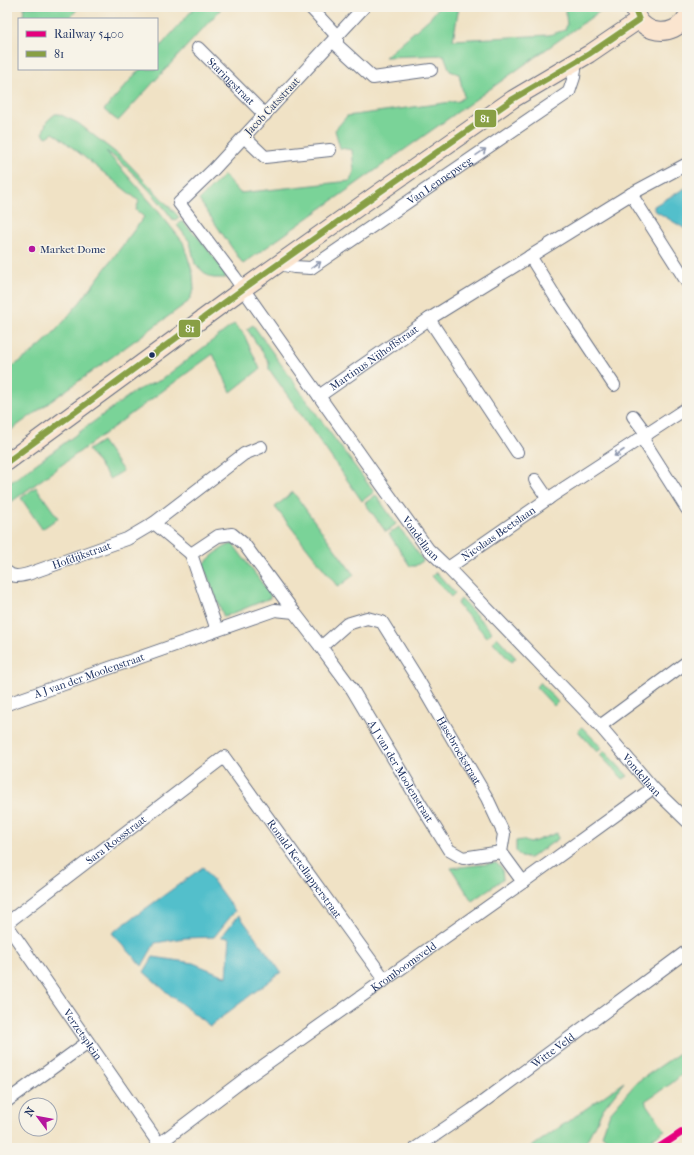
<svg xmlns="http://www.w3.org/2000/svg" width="694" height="1155" font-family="'IM FELL French Canon',serif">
<rect width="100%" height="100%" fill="#f7f3e8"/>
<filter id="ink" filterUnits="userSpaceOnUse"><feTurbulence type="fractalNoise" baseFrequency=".025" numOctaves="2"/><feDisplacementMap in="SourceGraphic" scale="8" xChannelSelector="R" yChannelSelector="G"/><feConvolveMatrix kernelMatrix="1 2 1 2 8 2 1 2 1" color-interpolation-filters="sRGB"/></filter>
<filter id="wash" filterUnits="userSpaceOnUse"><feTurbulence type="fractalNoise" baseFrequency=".012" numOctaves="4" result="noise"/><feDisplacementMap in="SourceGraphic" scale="16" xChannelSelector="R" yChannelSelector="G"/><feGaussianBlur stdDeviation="0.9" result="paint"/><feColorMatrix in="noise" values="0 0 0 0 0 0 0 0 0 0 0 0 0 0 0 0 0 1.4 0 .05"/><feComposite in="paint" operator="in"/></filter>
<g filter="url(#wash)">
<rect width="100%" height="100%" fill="#f0e2c5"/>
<!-- green -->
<path fill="#7ad398" stroke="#4a817b" d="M 24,7 L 79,7 L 69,19 L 23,19 Z
M 195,7 L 220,7 L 220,10 L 118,121 L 104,110 L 140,69 L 157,69 L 157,50 Z
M 439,7 L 459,7 L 453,40 L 549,35 L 565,30 L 567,25 L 565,7 L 603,7 L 603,9 L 243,264 L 199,200 L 224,175 L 240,193 L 350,181 L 354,171 L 352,150 L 340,148 L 335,130 L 347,116 L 459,101 L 464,97 L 459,74 L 450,71 L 444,55 L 385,57 L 430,18 Z
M 55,114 L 59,114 L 78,123 L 125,160 L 179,217 L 174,221 C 155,195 132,169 106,151 L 111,157 L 154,206 L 183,242 L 193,274 L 194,290 L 188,302 L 7,433 L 7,370 C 25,359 44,344 58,328 C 66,320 72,310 80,302 L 144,217 L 136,210 L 139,201 L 58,136 L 53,133 L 47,137 L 44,135 L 43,132 L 47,121 Z
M 182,221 L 198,237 L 223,269 L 226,278 L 213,278 L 207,275 L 195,264 L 190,242 L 177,225 Z
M 234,324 L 243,333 L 260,369 L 231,392 L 213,354 L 7,505 L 7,485 L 137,390 L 161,380 Z
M 253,325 L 328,430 L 374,492 L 362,501 L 269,369 L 269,362 L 247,329 Z
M 102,441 L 123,471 L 110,479 L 88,450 Z
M 36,487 L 58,518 L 42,529 L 21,498 Z
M 293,492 L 354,575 L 338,587 L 275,507 Z
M 376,495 L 396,524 L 386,532 L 365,503 Z
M 399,527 L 422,559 L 423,561 L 415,566 L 410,566 L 389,534 Z
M 233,544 L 270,594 L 270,598 L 224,617 L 203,565 C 209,558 224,545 233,544 Z
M 436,572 L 455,593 L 451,597 L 432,576 Z
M 461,599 L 492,632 L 487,637 L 457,604 Z
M 497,637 L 516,658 L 511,662 L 493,642 Z
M 540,682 L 558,702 L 554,706 L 536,687 Z
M 582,727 L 602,748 L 597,752 L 578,731 Z
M 604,751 L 628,776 L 623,779 L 600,755 Z
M 557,833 L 558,839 L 530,858 L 521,857 L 516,851 L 516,841 L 522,840 L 530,843 Z
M 496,863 L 502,868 L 503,879 L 472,901 L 451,868 Z
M 687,1048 L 687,1070 L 672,1083 L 645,1101 L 665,1130 L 638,1148 L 611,1148 L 613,1143 L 602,1135 L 610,1113 L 637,1082 Z
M 624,1082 L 603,1109 L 587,1140 L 581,1148 L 530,1148 Z"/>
<!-- water -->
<path fill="#52bfcb" stroke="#367794" d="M 687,187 L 687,230 L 654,210 L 654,206 Z
M 203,867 L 235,911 L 214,937 L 184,938 L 155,943 L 142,966 L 112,933 Z
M 239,915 L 281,972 L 210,1026 L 170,995 L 144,972 L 153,957 L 193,963 L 227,977 L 230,938 L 221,937 Z"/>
</g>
<g filter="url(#ink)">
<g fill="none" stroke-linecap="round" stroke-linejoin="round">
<defs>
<g id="street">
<path d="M 310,7 L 337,36 L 337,45 L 373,78 L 431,70"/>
<path id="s1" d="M 364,7 L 214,169 L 179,203 L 234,276 L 384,488 L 428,549 L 448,568 L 600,726 L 653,788 L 687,821"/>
<path id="s2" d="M 198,48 L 265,115"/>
<path d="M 244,137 L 265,157 L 330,150"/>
<path d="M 631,194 L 687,282"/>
<path d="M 530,256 L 556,298 L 614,385"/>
<path id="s3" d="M 279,264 L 294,267 L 311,268 L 569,92 L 574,77 L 576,62"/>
<path d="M 429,319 L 517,452"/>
<path id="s4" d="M 319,396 L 429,319 L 631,194 L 687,164"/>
<path d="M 633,416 L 647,435"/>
<path d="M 642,438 L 687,509"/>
<path d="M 535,480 L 548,499"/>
<path d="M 154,523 L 191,554"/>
<path id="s5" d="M 448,568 L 552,496 L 687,408"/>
<path id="s6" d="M 7,572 C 13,578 20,576 28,574 L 127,539 L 154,523 L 244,454 L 261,447"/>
<path d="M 217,630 L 191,554 L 218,536 L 232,534 L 244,544 L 294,612"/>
<path id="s7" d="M 321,647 L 347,624 L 367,618 L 382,622 L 417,678 L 487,798 L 504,834 L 501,852 L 523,882"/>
<path id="s8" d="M 7,704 L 275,610 L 294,612 L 321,647 L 352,689 L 421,805 L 449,850 L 463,858 L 501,852"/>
<path d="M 600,726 L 687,662"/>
<path id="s9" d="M 7,923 L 224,757 L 385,980"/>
<path id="s10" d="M 7,925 L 159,1144"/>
<path d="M 7,1101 L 88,1042"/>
<path id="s11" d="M 162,1148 L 159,1144 L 246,1078 L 523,882 L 653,788"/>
<path id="s12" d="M 416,1148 L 472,1110 L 687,951"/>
</g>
<path id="secondary" d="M 634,7 C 638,35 674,40 687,16
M 7,462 L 243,289 L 377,194 L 513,99 L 589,54 L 639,20"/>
</defs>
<!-- street casing -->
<use href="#street" stroke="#666e82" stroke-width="14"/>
<!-- secondary casing -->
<use href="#secondary" stroke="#666e82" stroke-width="19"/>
<!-- street -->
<use href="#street" stroke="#fff" stroke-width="12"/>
<!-- secondary -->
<use href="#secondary" stroke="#fbe5cf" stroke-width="17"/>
<defs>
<path id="bus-1" d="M 7,462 L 243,289 L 377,194 L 513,99 L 589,54 L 639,20 L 634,7"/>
</defs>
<!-- bus-1 casing -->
<use href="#bus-1" stroke="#f7f3e8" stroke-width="9"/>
<!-- bus-1 -->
<use href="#bus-1" stroke="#889f44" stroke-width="6"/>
<defs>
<path id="rail-1" d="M 658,1148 L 687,1129"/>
</defs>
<!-- rail-1 casing -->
<use href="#rail-1" stroke="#f7f3e8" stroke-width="10"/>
<!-- rail-1 -->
<use href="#rail-1" stroke="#e5007d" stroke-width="7"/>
</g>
<!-- one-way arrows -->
<defs><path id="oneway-shaft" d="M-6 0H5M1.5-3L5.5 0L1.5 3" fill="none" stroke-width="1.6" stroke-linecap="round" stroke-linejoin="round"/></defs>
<g stroke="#8d97ae">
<use href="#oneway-shaft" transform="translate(481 152) rotate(-34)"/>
<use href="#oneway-shaft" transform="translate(316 265) rotate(-34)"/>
<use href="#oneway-shaft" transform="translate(619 453) rotate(147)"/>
</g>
</g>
<!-- markers -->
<circle fill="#b5179e" stroke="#f7f3e8" stroke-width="1.5" cx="32" cy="249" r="4"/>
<circle fill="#1b2f5e" stroke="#f7f3e8" stroke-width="1.5" cx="152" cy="355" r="3.5"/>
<g text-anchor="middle" stroke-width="3" stroke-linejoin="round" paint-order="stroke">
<!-- street labels -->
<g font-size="11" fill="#1b2f5e" stroke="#f7f3e8">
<text dy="4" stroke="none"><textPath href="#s2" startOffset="47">Staringstraat</textPath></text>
<text transform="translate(272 106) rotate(-47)" y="4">Jacob Catsstraat</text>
<text dy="4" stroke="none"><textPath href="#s3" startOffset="188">Van Lennepweg</textPath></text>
<text dy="4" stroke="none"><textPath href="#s4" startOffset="67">Martinus Nijhoffstraat</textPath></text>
<text dy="4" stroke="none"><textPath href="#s5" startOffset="61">Nicolaas Beetslaan</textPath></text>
<text dy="4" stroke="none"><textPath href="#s1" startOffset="683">Vondellaan</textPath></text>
<text dy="4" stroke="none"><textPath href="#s6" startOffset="79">Hofdijkstraat</textPath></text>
<text dy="4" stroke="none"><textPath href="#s8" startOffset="87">A J van der Moolenstraat</textPath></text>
<text dy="4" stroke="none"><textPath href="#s7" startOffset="221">Hasebroekstraat</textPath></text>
<text dy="4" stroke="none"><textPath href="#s8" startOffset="495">A J van der Moolenstraat</textPath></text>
<text dy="4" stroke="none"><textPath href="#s1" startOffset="1007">Vondellaan</textPath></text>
<text dy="4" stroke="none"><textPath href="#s9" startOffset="137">Sara Roosstraat</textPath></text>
<text dy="4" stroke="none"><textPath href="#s9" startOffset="411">Ronald Ketellapperstraat</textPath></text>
<text dy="4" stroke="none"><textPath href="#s11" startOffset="307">Kromboomsveld</textPath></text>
<text dy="4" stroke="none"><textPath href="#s10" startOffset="133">Verzetsplein</textPath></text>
<text dy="4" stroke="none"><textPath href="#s12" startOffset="168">Witte Veld</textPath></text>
</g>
<!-- poi labels -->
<g font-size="11" fill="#1b2f5e" stroke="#f7f3e8" text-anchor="start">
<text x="40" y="253">Market Dome</text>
</g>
</g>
<g stroke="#f7f3e8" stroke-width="1.5">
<rect x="474" y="109" width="23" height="19" rx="4" fill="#889f44"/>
<rect x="178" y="319" width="23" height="19" rx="4" fill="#889f44"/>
</g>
<g font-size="11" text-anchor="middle" font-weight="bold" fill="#fff">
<text x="485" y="122">81</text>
<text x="190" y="332">81</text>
</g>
<!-- margin -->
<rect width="694" height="1155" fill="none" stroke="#f7f3e8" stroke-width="24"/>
<!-- legend -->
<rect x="18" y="18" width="140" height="52" fill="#f7f3e8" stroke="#9fa5b1"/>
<rect x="26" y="31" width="20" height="6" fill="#e5007d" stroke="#9fa5b1"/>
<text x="54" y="38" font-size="12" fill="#1b2f5e">Railway 5400</text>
<rect x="26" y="51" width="20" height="6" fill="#889f44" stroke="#9fa5b1"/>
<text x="54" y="58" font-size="12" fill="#1b2f5e">81</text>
<!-- north arrow -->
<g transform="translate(38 1117) rotate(302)"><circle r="19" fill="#f7f3e8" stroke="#9fa5b1"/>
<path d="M0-3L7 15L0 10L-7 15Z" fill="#b5179e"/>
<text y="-6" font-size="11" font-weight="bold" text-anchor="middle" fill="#1b2f5e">N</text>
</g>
</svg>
